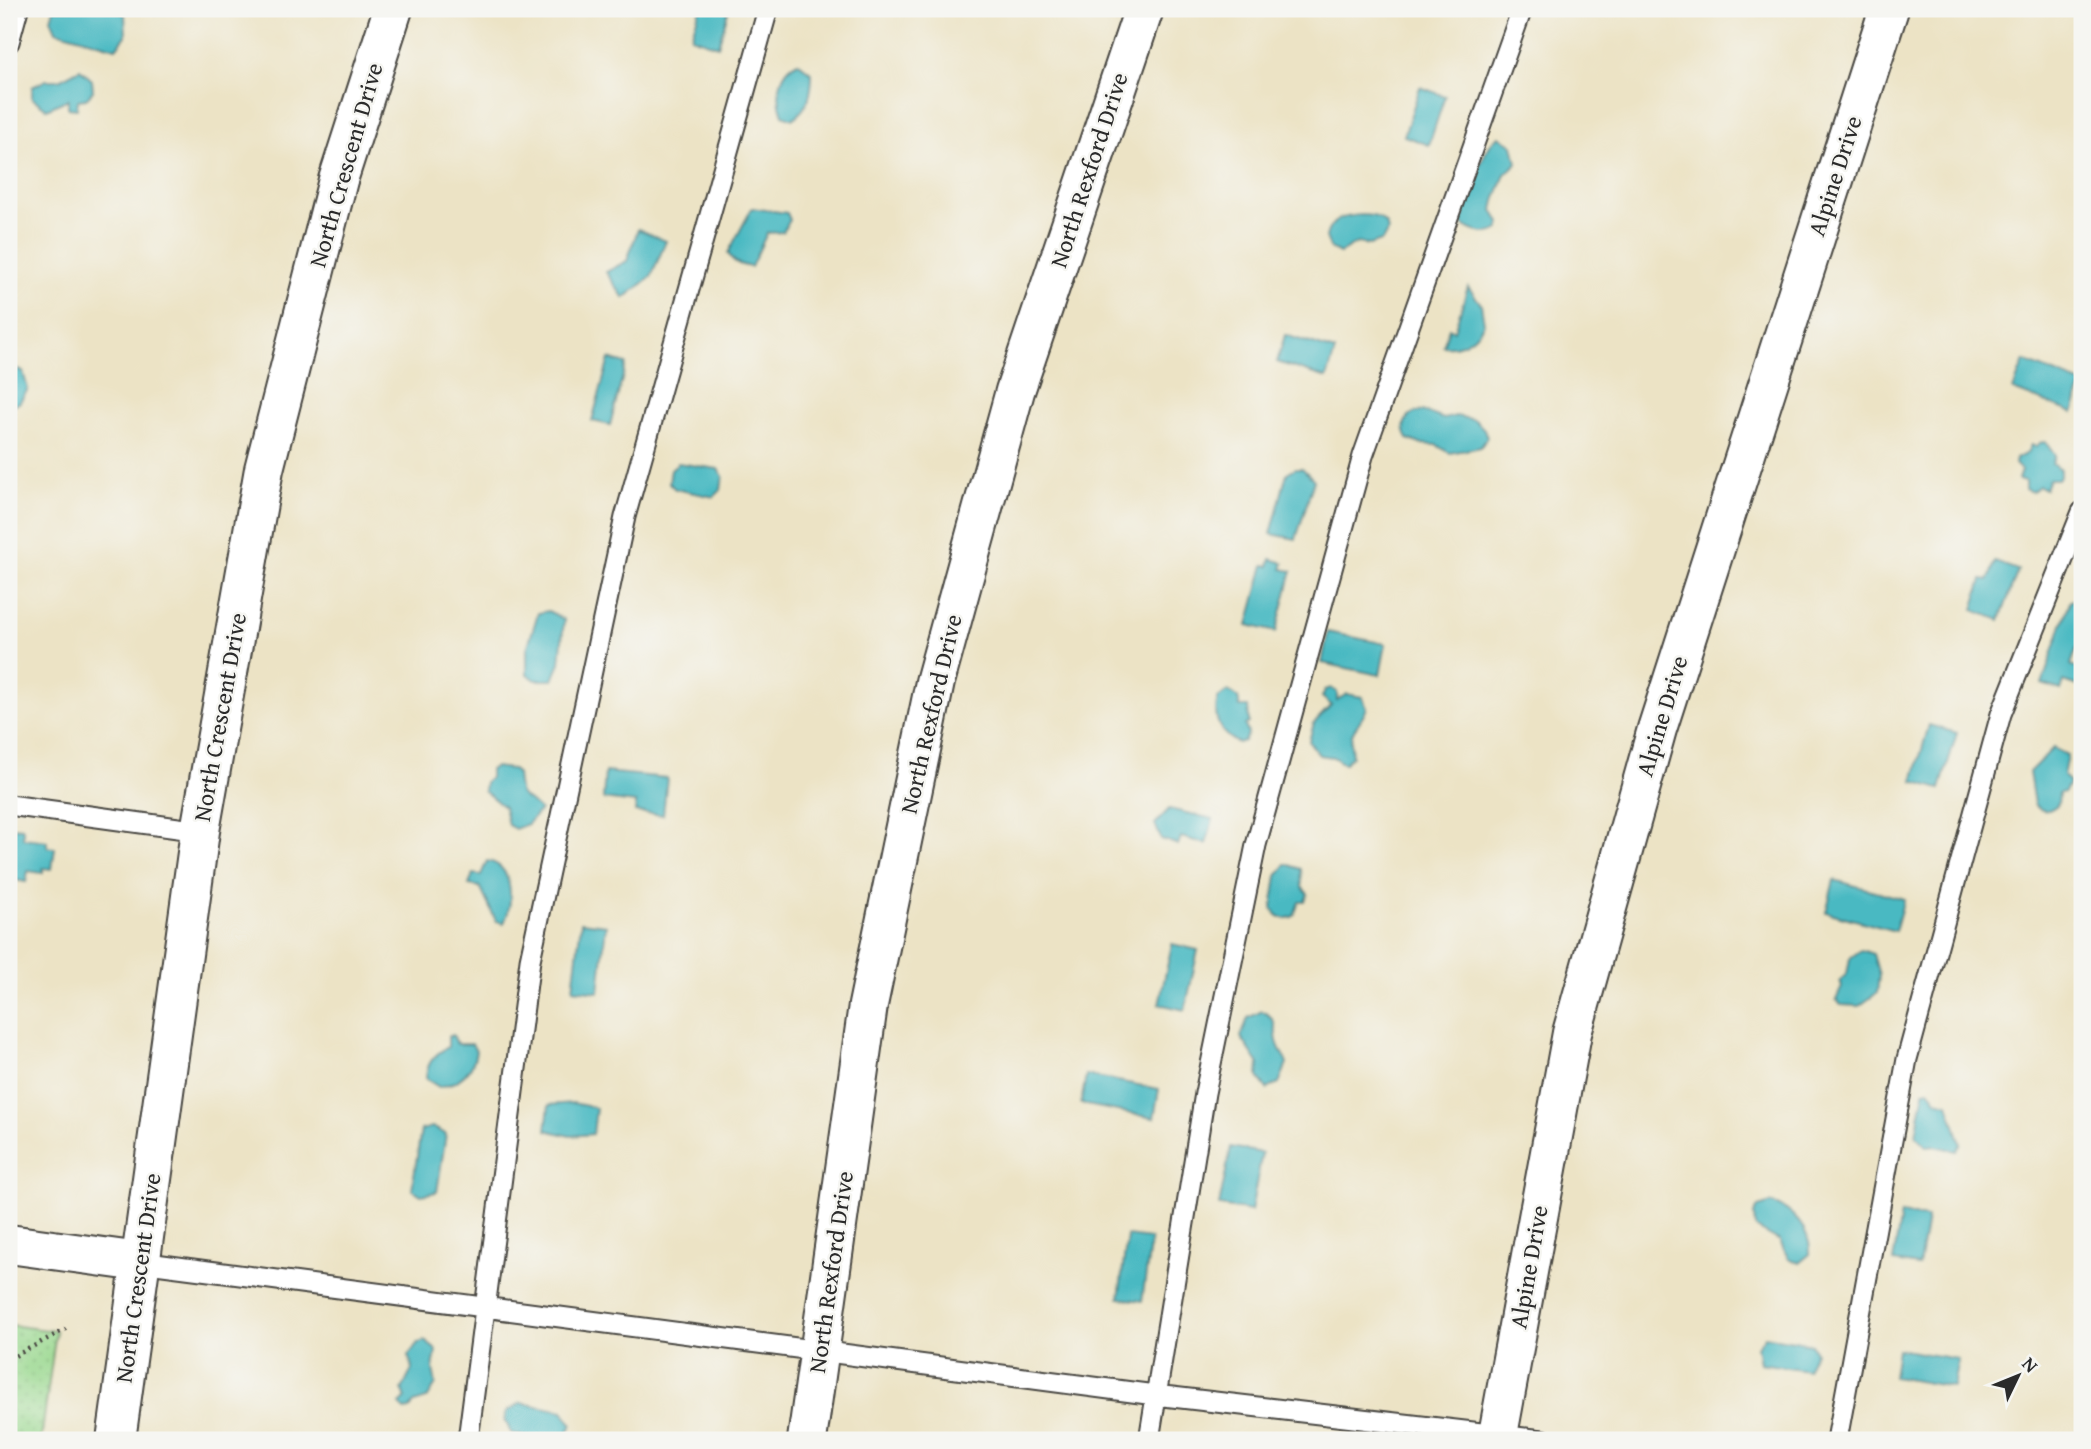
<svg xmlns="http://www.w3.org/2000/svg" width="2091" height="1449" font-family="'Gentium Book Plus',serif">
<defs>
<pattern id="park-dots" width="8" height="8" patternUnits="userSpaceOnUse" patternTransform="scale(1.75)"><rect width="8" height="8" fill="#98d88d"/><path d="M2 2h.1M6 6h.1" fill="none" stroke="#83ba7a" stroke-width="1.8" stroke-linecap="round"/></pattern>
</defs>
<rect width="100%" height="100%" fill="#f6f6f2"/>
<filter id="ink" filterUnits="userSpaceOnUse"><feTurbulence type="fractalNoise" baseFrequency=".0143" numOctaves="2"/><feDisplacementMap in="SourceGraphic" scale="14" xChannelSelector="R" yChannelSelector="G"/><feConvolveMatrix kernelMatrix="1 2 1 2 8 2 1 2 1" color-interpolation-filters="sRGB"/></filter>
<filter id="wash" filterUnits="userSpaceOnUse"><feTurbulence type="fractalNoise" baseFrequency=".00686" numOctaves="4" result="noise"/><feDisplacementMap in="SourceGraphic" scale="28" xChannelSelector="R" yChannelSelector="G"/><feGaussianBlur stdDeviation="1.57" result="paint"/><feColorMatrix in="noise" values="0 0 0 0 0 0 0 0 0 0 0 0 0 0 0 0 0 1.4 0 .05"/><feComposite in="paint" operator="in"/></filter>
<g filter="url(#wash)">
<rect width="100%" height="100%" fill="#ece3c5"/>
<!-- park -->
<path fill="url(#park-dots)" stroke="#62825c" stroke-width="2" d="M 9,1325 L 56,1331 L 41,1440 L 9,1440 Z"/>
<!-- water -->
<path fill="#4ab9c2" stroke="#3a7276" stroke-width="2" d="M 54,9 L 106,9 L 125,14 L 126,36 L 116,48 L 56,31 L 51,19 Z
M 700,9 L 729,9 L 718,46 L 691,37 Z
M 798,62 L 812,73 C 812,91 809,109 792,119 L 783,115 C 776,97 778,71 798,62 Z
M 80,69 L 92,80 L 93,91 L 86,99 L 78,100 L 77,109 L 68,108 L 68,99 L 47,109 L 32,98 L 32,87 L 46,80 L 59,80 Z
M 1420,87 L 1445,96 L 1429,145 L 1404,136 Z
M 1499,136 L 1513,145 L 1517,163 L 1505,174 L 1495,201 L 1493,210 L 1500,223 L 1499,229 C 1487,237 1472,232 1461,223 C 1468,202 1481,147 1499,136 Z
M 752,208 L 787,213 L 790,220 L 783,232 L 767,233 L 751,267 C 740,265 733,263 728,253 Z
M 1361,215 C 1373,215 1385,217 1388,230 L 1382,241 L 1369,245 L 1357,243 L 1340,253 L 1330,248 L 1326,237 C 1330,219 1344,216 1361,215 Z
M 638,229 L 666,241 L 651,277 L 624,298 L 606,272 L 627,261 Z
M 1468,287 L 1481,304 L 1484,323 C 1475,340 1462,348 1443,346 L 1449,328 L 1454,331 Z
M 1285,335 L 1335,351 L 1327,378 L 1277,362 Z
M 609,359 L 626,364 L 610,425 L 592,421 Z
M 2024,361 L 2082,384 L 2073,413 L 2013,390 Z
M 9,366 L 23,372 L 28,389 L 19,403 L 9,406 Z
M 1422,411 L 1444,419 L 1456,416 L 1475,420 L 1484,429 L 1487,437 L 1481,447 L 1450,453 L 1436,445 L 1420,444 L 1408,439 C 1400,425 1406,413 1422,411 Z
M 2045,442 L 2055,455 L 2052,464 L 2060,470 L 2060,476 L 2058,479 L 2049,479 L 2045,489 L 2039,486 L 2032,492 L 2025,489 L 2025,481 L 2018,479 L 2021,470 L 2015,464 L 2016,459 L 2027,453 L 2031,445 L 2036,447 L 2039,443 Z
M 678,463 L 718,469 L 723,476 L 721,490 L 714,497 L 675,489 L 669,483 L 671,469 Z
M 1296,468 L 1302,468 L 1314,480 L 1296,539 L 1271,534 L 1287,473 Z
M 1271,559 L 1284,563 L 1282,569 L 1292,571 L 1276,632 L 1248,625 L 1264,565 L 1269,566 Z
M 1995,562 L 2018,570 L 2000,620 L 1973,610 L 1982,580 L 1988,581 Z
M 2077,599 L 2082,602 L 2082,633 L 2071,665 L 2082,670 L 2078,686 L 2064,681 L 2061,690 L 2042,684 L 2070,601 Z
M 548,611 L 564,619 L 560,663 L 553,680 L 536,680 L 527,674 L 527,649 L 538,613 Z
M 1328,632 L 1386,644 L 1380,675 L 1322,663 Z
M 1331,688 L 1337,692 L 1337,700 L 1347,694 L 1362,697 L 1367,708 C 1357,733 1348,724 1352,756 L 1344,764 L 1333,757 L 1319,755 L 1309,741 L 1314,723 L 1331,705 L 1322,697 L 1325,690 Z
M 1228,691 L 1238,698 L 1240,707 L 1248,707 L 1249,723 L 1245,725 L 1248,734 L 1244,741 L 1238,743 C 1219,734 1213,718 1218,698 Z
M 1929,725 L 1957,733 L 1940,789 L 1913,781 Z
M 2053,748 L 2067,755 L 2063,776 L 2069,782 L 2065,792 L 2059,793 L 2058,804 C 2049,812 2042,813 2034,804 L 2029,772 Z
M 494,767 L 512,769 L 517,774 C 520,806 521,790 540,810 L 528,824 L 515,829 L 508,825 L 504,807 L 484,791 L 485,782 L 490,778 L 490,770 Z
M 605,772 L 667,778 L 663,815 L 635,812 L 636,803 L 603,799 Z
M 1169,809 L 1213,819 L 1206,844 L 1181,837 L 1178,845 L 1161,839 L 1155,824 Z
M 9,827 L 23,828 L 23,838 L 47,841 L 47,847 L 55,848 L 52,869 L 43,868 L 43,873 L 28,871 L 26,882 L 9,879 Z
M 487,861 C 514,865 514,904 504,923 L 496,921 L 480,887 L 469,885 L 473,874 L 481,875 Z
M 1286,864 L 1301,869 L 1302,887 L 1308,894 L 1305,901 L 1299,901 L 1294,916 C 1283,921 1277,917 1272,908 L 1277,876 Z
M 1834,880 L 1904,899 L 1895,931 L 1826,912 Z
M 581,922 L 606,925 L 599,992 L 573,989 Z
M 1172,944 L 1198,950 L 1185,1010 L 1159,1004 Z
M 1861,950 L 1873,954 L 1879,975 L 1877,993 L 1859,1006 L 1841,1005 L 1836,1000 L 1842,987 L 1840,980 L 1847,974 L 1850,958 Z
M 1262,1011 C 1278,1019 1274,1026 1277,1041 C 1279,1049 1284,1056 1287,1064 L 1279,1083 L 1267,1089 L 1258,1077 L 1259,1064 L 1241,1037 L 1248,1018 Z
M 453,1035 L 457,1044 L 472,1044 L 476,1051 C 473,1073 459,1083 439,1087 L 426,1079 C 426,1063 435,1054 448,1047 L 448,1037 Z
M 1086,1075 L 1159,1089 L 1154,1118 L 1081,1104 Z
M 1929,1090 L 1937,1100 L 1948,1103 L 1961,1144 L 1956,1151 L 1936,1146 L 1927,1147 L 1916,1135 L 1924,1091 Z
M 573,1103 L 596,1108 L 593,1134 L 570,1136 L 546,1130 L 549,1105 Z
M 432,1127 L 446,1134 L 437,1192 L 421,1195 L 412,1189 L 421,1130 Z
M 1231,1147 L 1262,1153 L 1251,1211 L 1219,1206 Z
M 1771,1203 C 1793,1209 1811,1231 1810,1254 L 1799,1263 L 1788,1258 L 1780,1241 L 1755,1227 L 1754,1214 L 1758,1207 Z
M 1901,1214 L 1927,1218 L 1919,1266 L 1893,1262 Z
M 1127,1236 L 1151,1239 L 1142,1301 L 1119,1298 Z
M 1765,1336 L 1811,1344 L 1815,1352 L 1807,1370 L 1760,1363 L 1757,1347 Z
M 425,1341 L 436,1350 L 433,1369 L 436,1384 L 427,1399 L 414,1403 L 410,1409 L 404,1410 L 400,1404 L 406,1398 L 402,1390 L 413,1367 L 408,1356 L 418,1343 Z
M 1897,1349 L 1958,1359 L 1953,1387 L 1893,1377 Z
M 521,1403 L 563,1411 L 572,1424 L 565,1440 L 539,1440 L 511,1433 L 505,1420 L 506,1412 Z"/>
</g>
<g filter="url(#ink)">
<g fill="none" stroke-linecap="round" stroke-linejoin="round">
<defs>
<path id="lane" d="M 9,42 L 18,9
M 9,805 L 200,831
M 140,1262 L 1155,1395 L 1543,1440
M 468,1440 L 530,960 L 625,517 L 768,9
M 1149,1440 L 1205,1093 L 1256,845 L 1363,456 L 1522,9
M 1837,1440 L 1907,1059 L 2001,714 L 2082,512"/>
<path id="street" d="M 9,1244 L 140,1262
M 116,1440 L 200,831 L 264,469 L 338,180 L 393,9
M 807,1440 L 868,1005 L 935,682 L 1015,391 L 1144,9
M 1497,1440 L 1572,1033 L 1657,729 L 1889,9"/>
</defs>
<!-- lane casing -->
<use href="#lane" stroke="#484742" stroke-width="23"/>
<!-- street casing -->
<use href="#street" stroke="#484742" stroke-width="42"/>
<!-- path -->
<path stroke="#484742" stroke-width="4.5" stroke-dasharray="2 5" stroke-linecap="butt" d="M 9,1359 L 66,1329"/>
<!-- lane -->
<use href="#lane" stroke="#fff" stroke-width="19"/>
<!-- street -->
<use href="#street" stroke="#fff" stroke-width="38"/>
</g>
</g>
<g text-anchor="middle" stroke-width="5" stroke-linejoin="round" paint-order="stroke">
<!-- street labels -->
<g font-size="24" fill="#2b2b2b" stroke="#f6f6f2">
<text transform="translate(346 165) rotate(-74)" y="8">North Crescent Drive</text>
<text transform="translate(1089 170) rotate(-72)" y="8">North Rexford Drive</text>
<text transform="translate(1835 176) rotate(-72)" y="8">Alpine Drive</text>
<text transform="translate(931 714) rotate(-77)" y="8">North Rexford Drive</text>
<text transform="translate(1662 716) rotate(-73)" y="8">Alpine Drive</text>
<text transform="translate(220 717) rotate(-80)" y="8">North Crescent Drive</text>
<text transform="translate(1529 1267) rotate(-80)" y="8">Alpine Drive</text>
<text transform="translate(831 1272) rotate(-82)" y="8">North Rexford Drive</text>
<text transform="translate(138 1278) rotate(-82)" y="8">North Crescent Drive</text>
</g>
</g>
<!-- margin -->
<rect width="2091" height="1449" fill="none" stroke="#f6f6f2" stroke-width="35"/>
<!-- north arrow -->
<g transform="translate(2018 1376) rotate(47)" stroke="#f6f6f2" stroke-width="5" paint-order="stroke">
<path d="M0-5L12 26L0 18L-12 26Z" fill="#2b2b2b"/>
<text y="-10" font-size="19" font-weight="bold" text-anchor="middle" fill="#2b2b2b">N</text>
</g>
</svg>
